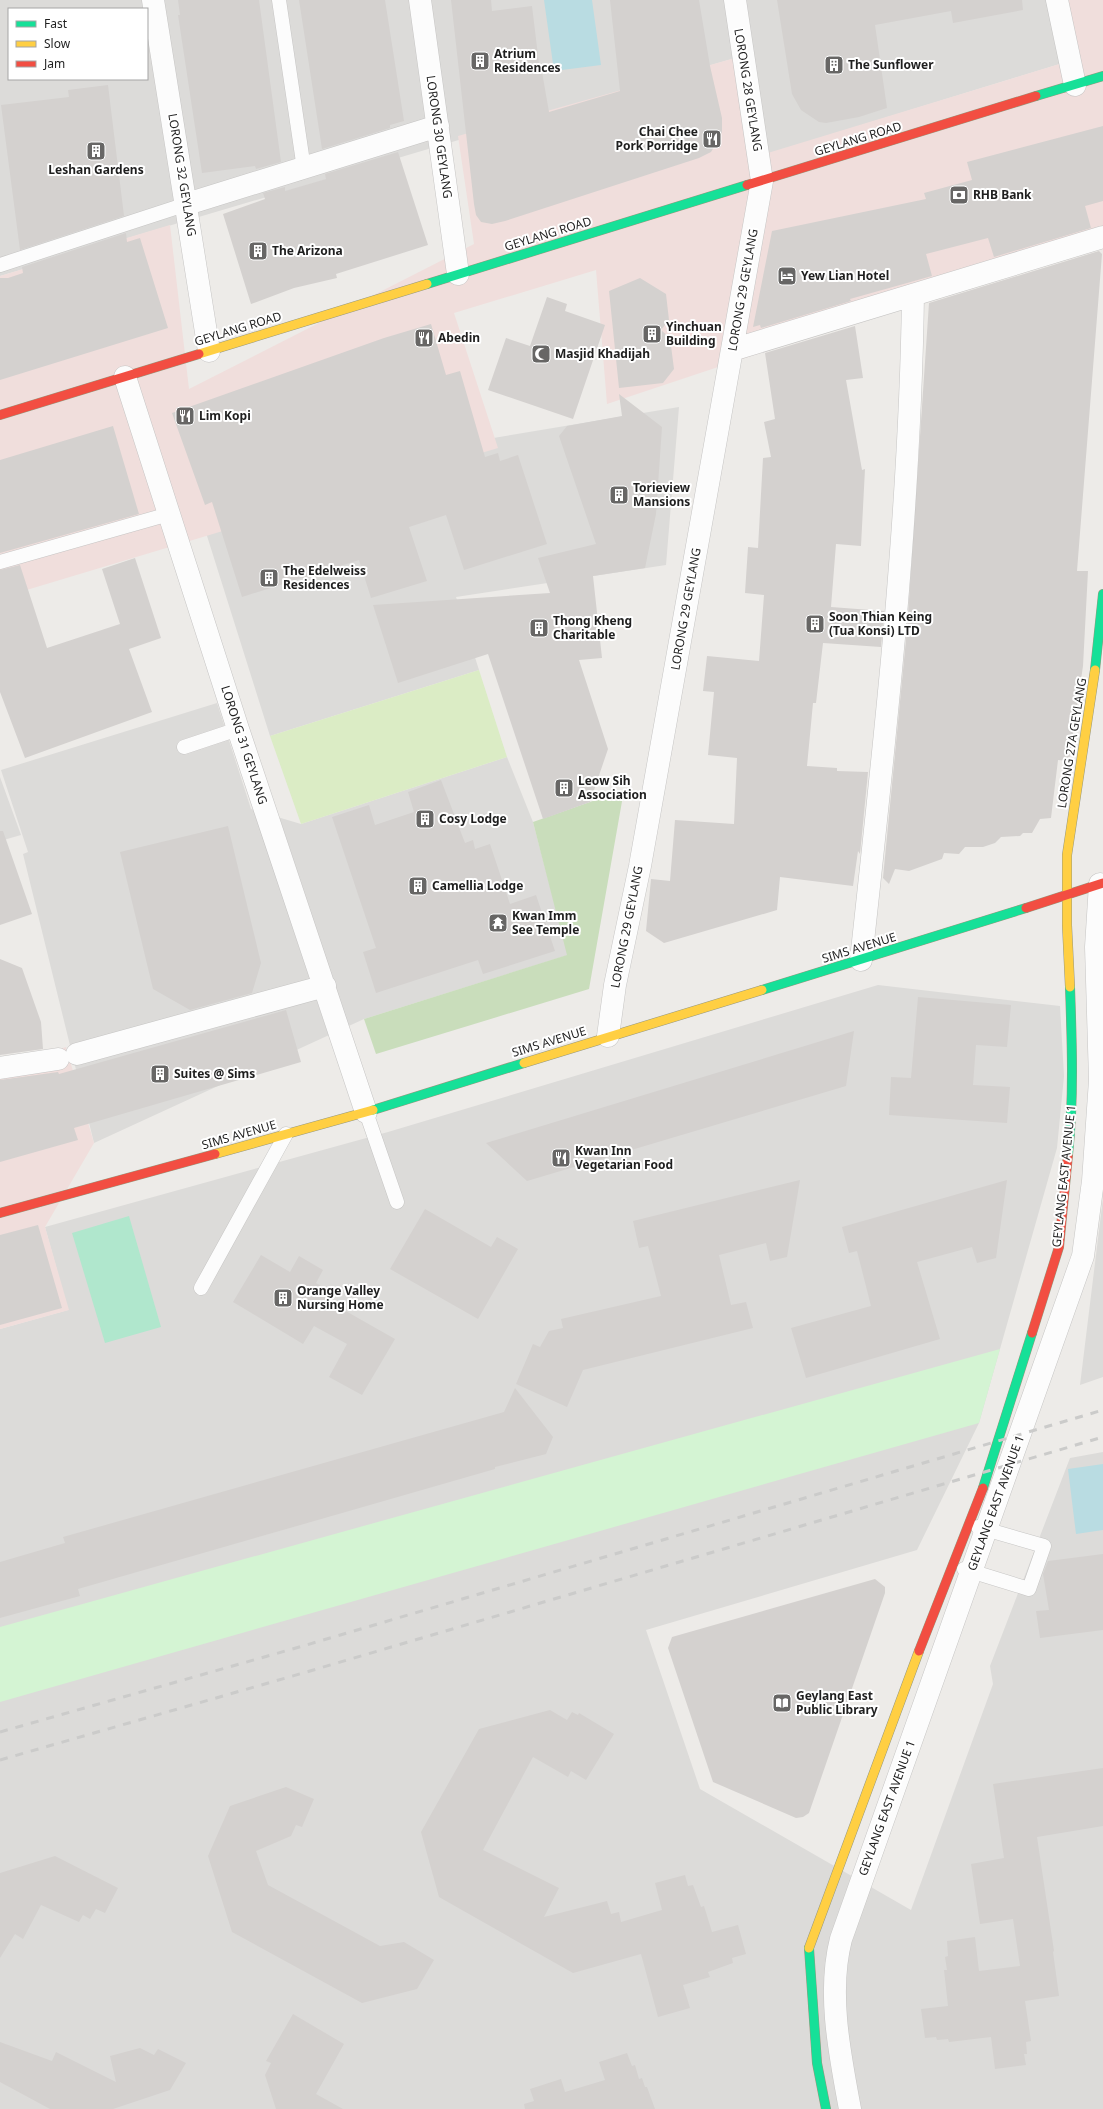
<svg xmlns="http://www.w3.org/2000/svg" width="1103" height="2109" font-family="'Noto Sans',sans-serif">
<rect width="100%" height="100%" fill="#edebe8"/>
<!-- residential -->
<path fill="#dcdbd9" fill-rule="evenodd" d="M 0,0 L 1068,0 L 1076,59 L 748,160 L 735,58 L 0,276 ZM 9,9 L 147,9 L 147,79 L 9,79 Z
M 679,407 L 666,565 L 456,597 L 479,670 L 270,736 L 202,520 L 409,452 Z
M 217,703 L 251,809 L 301,824 L 507,757 L 533,822 L 568,955 L 364,1019 L 94,1143 L 23,854 L 28,852 L 1,770 Z
M 0,777 L 21,835 L 0,841 Z
M 878,985 L 1060,1006 L 1064,1076 L 1057,1148 L 979,1423 L 917,1550 L 646,1630 L 700,1789 L 911,1910 L 993,1684 L 990,1666 L 1070,1458 L 1103,1452 L 1103,2109 L 0,2109 L 0,1329 L 68,1310 L 45,1227 L 388,1132 Z
M 1103,1198 L 1103,1377 L 1080,1385 Z"/>
<!-- commercial -->
<path fill="#f0dedc" d="M 1068,0 L 1103,0 L 1103,239 L 607,404 L 596,270 L 454,313 L 498,448 L 0,598 L 0,276 L 170,225 L 189,389 L 474,244 L 458,136 L 735,58 L 748,159 L 1076,59 Z
M 66,1047 L 94,1143 L 45,1227 L 69,1310 L 0,1329 L 0,1067 Z"/>
<!-- grass -->
<path fill="#dbecc5" d="M 479,670 L 507,757 L 301,824 L 270,736 Z"/>
<!-- forest -->
<path fill="#c9ddbb" d="M 624,790 L 589,989 L 376,1054 L 364,1019 L 567,955 L 533,822 Z"/>
<!-- park -->
<path fill="#d4f4d3" d="M 1000,1349 L 979,1423 L 0,1702 L 0,1627 Z"/>
<!-- pitch -->
<path fill="#b0e7cd" d="M 129,1216 L 161,1327 L 105,1343 L 72,1233 Z"/>
<!-- water -->
<path fill="#b9dce2" d="M 544,0 L 592,0 L 601,65 L 554,71 Z
M 1103,1464 L 1103,1530 L 1076,1534 L 1068,1469 Z"/>
<!-- building -->
<path fill="#d4d1cf" d="M 178,0 L 259,0 L 281,162 L 256,169 L 255,166 L 202,173 L 178,15 L 180,15 Z
M 299,0 L 385,0 L 404,121 L 390,125 L 390,128 L 322,149 Z
M 451,0 L 491,0 L 492,11 L 532,6 L 540,72 L 542,72 L 549,112 L 620,91 L 610,0 L 699,0 L 710,66 L 722,118 L 722,132 L 717,142 L 711,152 L 699,158 L 505,221 L 492,224 L 481,222 L 476,215 L 474,204 Z
M 777,0 L 1022,0 L 1023,10 L 953,23 L 951,11 L 875,25 L 887,108 L 859,117 L 826,123 L 819,122 L 801,110 L 792,94 Z
M 108,85 L 124,216 L 20,250 L 1,105 L 69,97 L 68,90 Z
M 1103,126 L 1103,201 L 1085,206 L 1091,228 L 994,257 L 988,238 L 926,254 L 932,276 L 850,299 L 851,301 L 761,328 L 760,325 L 753,327 L 772,231 L 926,199 L 924,193 L 972,180 L 967,162 Z
M 398,152 L 428,245 L 336,274 L 337,278 L 294,288 L 251,304 L 223,214 L 265,199 L 263,193 L 285,187 L 285,191 L 326,179 L 325,174 Z
M 126,233 L 127,242 L 140,238 L 168,328 L 0,380 L 0,278 L 8,278 L 23,273 L 22,267 Z
M 1099,251 L 1102,254 L 1077,571 L 1088,571 L 1083,666 L 1069,761 L 1058,760 L 1051,818 L 1040,819 L 1032,833 L 1023,833 L 1020,836 L 1001,837 L 995,843 L 983,847 L 965,847 L 959,854 L 944,853 L 942,859 L 909,871 L 895,869 L 889,884 L 883,878 L 907,629 L 929,303 Z
M 640,278 L 666,294 L 669,320 L 661,330 L 670,338 L 674,369 L 663,383 L 619,388 L 609,291 Z
M 547,297 L 567,304 L 565,311 L 605,325 L 573,419 L 488,390 L 506,338 L 530,346 Z
M 431,324 L 446,375 L 460,371 L 485,457 L 498,453 L 500,461 L 518,455 L 547,544 L 464,570 L 446,515 L 409,527 L 427,581 L 371,598 L 359,560 L 242,597 L 212,502 L 205,505 L 172,413 L 384,338 Z
M 855,326 L 863,378 L 846,380 L 862,470 L 865,469 L 861,546 L 836,544 L 831,607 L 884,611 L 881,647 L 823,643 L 816,703 L 813,703 L 807,766 L 837,768 L 837,771 L 868,772 L 860,854 L 858,851 L 853,886 L 780,877 L 777,910 L 664,943 L 646,931 L 651,879 L 670,881 L 675,820 L 734,824 L 737,758 L 708,755 L 714,692 L 703,691 L 707,656 L 759,661 L 764,595 L 745,593 L 748,547 L 758,548 L 763,458 L 771,457 L 764,422 L 775,419 L 765,353 Z
M 619,394 L 662,427 L 656,514 L 645,568 L 593,576 L 602,658 L 579,660 L 608,749 L 590,802 L 543,819 L 488,654 L 398,683 L 373,605 L 550,593 L 538,558 L 596,544 L 559,436 L 567,426 L 622,416 Z
M 113,426 L 139,514 L 0,553 L 0,460 Z
M 135,558 L 161,638 L 129,649 L 152,712 L 25,758 L 0,692 L 0,570 L 20,565 L 47,648 L 120,624 L 102,569 Z
M 441,780 L 465,843 L 473,840 L 475,849 L 490,844 L 510,904 L 536,895 L 555,951 L 483,974 L 478,960 L 376,993 L 363,952 L 376,948 L 332,817 L 369,805 L 375,825 L 414,812 L 408,792 Z
M 228,826 L 261,963 L 252,993 L 190,1010 L 153,989 L 120,852 Z
M 0,831 L 3,831 L 32,914 L 0,925 Z
M 0,959 L 22,968 L 41,1022 L 43,1049 L 0,1055 Z
M 918,997 L 1011,1005 L 1007,1047 L 976,1045 L 973,1085 L 1010,1087 L 1007,1123 L 889,1115 L 891,1077 L 911,1078 Z
M 286,1010 L 301,1062 L 74,1128 L 78,1140 L 0,1162 L 0,1080 L 58,1072 L 59,1074 Z
M 854,1031 L 846,1086 L 527,1181 L 486,1143 Z
M 800,1180 L 787,1257 L 770,1261 L 766,1243 L 719,1255 L 731,1305 L 746,1302 L 753,1328 L 583,1370 L 567,1407 L 516,1384 L 533,1344 L 540,1347 L 549,1331 L 563,1328 L 561,1319 L 661,1296 L 648,1246 L 639,1248 L 633,1221 Z
M 1007,1180 L 996,1258 L 977,1263 L 972,1247 L 917,1262 L 940,1339 L 806,1378 L 791,1328 L 871,1306 L 857,1251 L 849,1253 L 842,1227 Z
M 425,1209 L 491,1247 L 497,1237 L 518,1249 L 478,1319 L 390,1269 Z
M 38,1225 L 62,1308 L 0,1325 L 0,1235 Z
M 261,1255 L 290,1272 L 299,1256 L 323,1270 L 316,1283 L 333,1293 L 328,1301 L 395,1339 L 362,1395 L 329,1377 L 347,1344 L 314,1326 L 303,1344 L 233,1302 Z
M 515,1388 L 553,1437 L 546,1454 L 495,1467 L 495,1469 L 78,1589 L 80,1596 L 0,1618 L 0,1562 L 65,1543 L 63,1537 L 504,1412 Z
M 1103,1554 L 1103,1630 L 1040,1638 L 1036,1611 L 1049,1610 L 1043,1574 L 1048,1561 Z
M 875,1579 L 885,1587 L 885,1593 L 809,1813 L 803,1817 L 796,1818 L 713,1782 L 668,1648 L 672,1637 Z
M 550,1710 L 567,1720 L 572,1712 L 578,1715 L 579,1713 L 614,1734 L 586,1780 L 571,1771 L 568,1777 L 533,1757 L 483,1850 L 559,1888 L 544,1917 L 607,1901 L 611,1914 L 619,1912 L 621,1922 L 662,1910 L 655,1883 L 685,1875 L 688,1886 L 693,1885 L 701,1907 L 704,1906 L 712,1932 L 738,1925 L 746,1954 L 732,1958 L 733,1963 L 708,1972 L 710,1977 L 683,1985 L 690,2008 L 658,2017 L 641,1954 L 573,1973 L 439,1897 L 421,1832 L 479,1729 Z
M 1103,1768 L 1103,1826 L 1037,1837 L 1054,1951 L 1053,1952 L 1059,1996 L 1025,2001 L 1031,2041 L 1026,2042 L 1027,2054 L 1024,2054 L 1026,2065 L 995,2069 L 991,2037 L 949,2042 L 948,2039 L 937,2040 L 936,2037 L 925,2038 L 921,2009 L 948,2006 L 944,1970 L 947,1970 L 945,1957 L 948,1956 L 947,1941 L 975,1937 L 979,1971 L 1020,1966 L 1013,1919 L 980,1924 L 971,1864 L 1004,1858 L 993,1784 Z
M 286,1787 L 314,1799 L 302,1827 L 296,1825 L 291,1836 L 256,1851 L 268,1885 L 380,1946 L 404,1942 L 434,1960 L 417,1989 L 362,2003 L 232,1932 L 208,1856 L 230,1806 Z
M 55,1856 L 118,1888 L 105,1913 L 96,1909 L 90,1919 L 83,1915 L 79,1922 L 41,1905 L 23,1939 L 15,1934 L 0,1958 L 0,1873 Z
M 293,2014 L 344,2044 L 316,2094 L 343,2109 L 276,2109 L 265,2075 L 271,2063 L 266,2061 Z
M 0,2042 L 52,2061 L 56,2052 L 116,2082 L 110,2056 L 140,2048 L 154,2055 L 158,2049 L 186,2063 L 170,2090 L 113,2109 L 50,2109 L 0,2082 Z
M 627,2053 L 632,2066 L 635,2065 L 639,2079 L 642,2078 L 645,2087 L 647,2087 L 655,2109 L 525,2109 L 524,2104 L 534,2101 L 530,2089 L 561,2079 L 565,2092 L 605,2080 L 599,2062 Z"/>
<g fill="none" stroke-linecap="round" stroke-linejoin="round">
<defs>
<path id="lane" d="M 279,0 L 304,169
M 0,265 L 187,204
M 0,562 L 169,514
M 184,747 L 238,729
M 366,1112 L 397,1202
M 201,1288 L 286,1134
M 964,1569 L 1029,1589 L 1044,1546 L 978,1527"/>
<path id="street" d="M 153,0 L 209,351
M 420,0 L 458,274
M 1057,0 L 1075,85
M 187,204 L 438,126
M 732,350 L 1103,237
M 125,377 L 238,729 L 366,1112
M 861,960 C 885,740 910,516 913,295
M 608,1036 L 615,985 L 640,866 L 762,181 L 735,0
M 77,1054 L 325,986
M 0,1068 L 58,1059
M 850,2109 C 840,2055 827,1993 841,1939 L 1083,1256 L 1093,1181 L 1100,1080 L 1096,947 L 1100,884"/>
<path id="fast" d="M 1036,96 L 1103,76
M 427,284 L 747,185
M 1095,670 L 1103,594
M 762,990 L 1026,908
M 373,1110 L 524,1063
M 1068,1155 C 1074,1099 1072,1043 1070,987
M 983,1488 L 1032,1333
M 809,1948 L 817,2063 L 826,2109"/>
<path id="slow" d="M 199,354 L 427,284
M 1070,987 L 1067,925 L 1067,855 L 1095,670
M 524,1063 L 762,990
M 215,1154 L 373,1110
M 809,1948 L 919,1651"/>
<path id="jam" d="M 747,185 L 1036,96
M 0,415 L 199,354
M 1026,908 L 1103,883
M 0,1213 L 215,1154
M 1032,1333 L 1059,1247 L 1068,1155
M 919,1651 L 983,1488"/>
</defs>
<!-- lane casing -->
<use href="#lane" stroke="#c6c5c4" stroke-width="15"/>
<!-- street casing -->
<use href="#street" stroke="#c6c5c4" stroke-width="23"/>
<!-- fast casing -->
<use href="#fast" stroke="#97987e" stroke-width="10"/>
<!-- slow casing -->
<use href="#slow" stroke="#97987e" stroke-width="10"/>
<!-- jam casing -->
<use href="#jam" stroke="#97987e" stroke-width="10"/>
<!-- lane -->
<use href="#lane" stroke="#fcfcfc" stroke-width="14"/>
<!-- street -->
<use href="#street" stroke="#fcfcfc" stroke-width="22"/>
<!-- fast -->
<use href="#fast" stroke="#16e098" stroke-width="9"/>
<!-- slow -->
<use href="#slow" stroke="#ffcf43" stroke-width="9"/>
<!-- jam -->
<use href="#jam" stroke="#f24e42" stroke-width="9"/>
<!-- rail -->
<path stroke="#cbcbca" stroke-width="3" stroke-dasharray="8 8" stroke-linecap="butt" d="M 0,1732 L 303,1646 L 1103,1410
M 0,1760 L 310,1671 L 1103,1437"/>
</g>
<!-- icons -->
<defs>
<symbol id="building-square" viewBox="-11 -11 22 22"><rect x="-9" y="-9" width="18" height="18" rx="4" fill="#676665" stroke="#fff"/><path d="M-4-6H4V6H1V3H-1V6H-4ZM-2.5-4.3h1.7v1.8h-1.7ZM.8-4.3h1.7v1.8H.8ZM-2.5-1h1.7V.8h-1.7ZM.8-1h1.7V.8H.8Z" fill="#fff"/></symbol>
<symbol id="restaurant-square" viewBox="-11 -11 22 22"><rect x="-9" y="-9" width="18" height="18" rx="4" fill="#676665" stroke="#fff"/><path d="M-5-6h1v4h1v-4h1v4h1v-4h1v5L-1.5 .5V6h-2V.5L-5-1ZM5-6V6H3V1.5H1.5Q1.5-4 5-6Z" fill="#fff"/></symbol>
<symbol id="bank-square" viewBox="-11 -11 22 22"><rect x="-9" y="-9" width="18" height="18" rx="4" fill="#676665" stroke="#fff"/><path d="M-6-4H6V4H-6ZM0-2.3a2.3 2.3 0 1 0 0 4.6a2.3 2.3 0 1 0 0-4.6Z" fill="#fff"/></symbol>
<symbol id="hotel-square" viewBox="-11 -11 22 22"><rect x="-9" y="-9" width="18" height="18" rx="4" fill="#676665" stroke="#fff"/><path d="M-6-4.5h1.5V1H6V5H4.5V3h-9V5H-6ZM-4 0a1.8 1.8 0 1 1 3.6 0ZM.5 0V-2.5h3Q6-2.5 6 0Z" fill="#fff"/></symbol>
<symbol id="mosque-square" viewBox="-11 -11 22 22"><rect x="-9" y="-9" width="18" height="18" rx="4" fill="#676665" stroke="#fff"/><path d="M3.5-4.9A6 6 0 1 0 3.5 4.9A5 5 0 1 1 3.5-4.9Z" fill="#fff"/></symbol>
<symbol id="temple-square" viewBox="-11 -11 22 22"><rect x="-9" y="-9" width="18" height="18" rx="4" fill="#676665" stroke="#fff"/><path d="M0-6L5-2H3V0L6.5 2.5H4V6H1.5V3h-3V6H-4V2.5H-6.5L-3 0V-2H-5Z" fill="#fff"/></symbol>
<symbol id="library-square" viewBox="-11 -11 22 22"><rect x="-9" y="-9" width="18" height="18" rx="4" fill="#676665" stroke="#fff"/><path d="M-6-4Q-3-5.5-.7-3.5V5Q-3 3-6 4ZM6-4Q3-5.5 .7-3.5V5Q3 3 6 4Z" fill="#fff"/></symbol>
</defs>
<g fill-rule="evenodd">
<use href="#building-square" x="469" y="50" width="22" height="22"/>
<use href="#building-square" x="823" y="54" width="22" height="22"/>
<use href="#restaurant-square" x="701" y="128" width="22" height="22"/>
<use href="#building-square" x="85" y="140" width="22" height="22"/>
<use href="#bank-square" x="948" y="184" width="22" height="22"/>
<use href="#building-square" x="247" y="240" width="22" height="22"/>
<use href="#hotel-square" x="776" y="265" width="22" height="22"/>
<use href="#building-square" x="641" y="323" width="22" height="22"/>
<use href="#restaurant-square" x="413" y="327" width="22" height="22"/>
<use href="#mosque-square" x="530" y="343" width="22" height="22"/>
<use href="#restaurant-square" x="174" y="405" width="22" height="22"/>
<use href="#building-square" x="608" y="484" width="22" height="22"/>
<use href="#building-square" x="258" y="567" width="22" height="22"/>
<use href="#building-square" x="804" y="613" width="22" height="22"/>
<use href="#building-square" x="528" y="617" width="22" height="22"/>
<use href="#building-square" x="553" y="777" width="22" height="22"/>
<use href="#building-square" x="414" y="808" width="22" height="22"/>
<use href="#building-square" x="407" y="875" width="22" height="22"/>
<use href="#temple-square" x="487" y="912" width="22" height="22"/>
<use href="#building-square" x="149" y="1063" width="22" height="22"/>
<use href="#restaurant-square" x="550" y="1147" width="22" height="22"/>
<use href="#building-square" x="272" y="1287" width="22" height="22"/>
<use href="#library-square" x="771" y="1692" width="22" height="22"/>
</g>
<g text-anchor="middle" stroke-width="4" stroke-linejoin="round" paint-order="stroke">
<!-- poi labels -->
<g font-size="12" font-weight="bold" fill="#1f1f1f" stroke="#fff" text-anchor="start">
<text x="494" y="58">Atrium<tspan x="494" dy="14">Residences</tspan></text>
<text x="848" y="69">The Sunflower</text>
<text x="698" y="136" text-anchor="end">Chai Chee<tspan x="698" dy="14">Pork Porridge</tspan></text>
<text x="96" y="174" text-anchor="middle">Leshan Gardens</text>
<text x="973" y="199">RHB Bank</text>
<text x="272" y="255">The Arizona</text>
<text x="801" y="280">Yew Lian Hotel</text>
<text x="666" y="331">Yinchuan<tspan x="666" dy="14">Building</tspan></text>
<text x="438" y="342">Abedin</text>
<text x="555" y="358">Masjid Khadijah</text>
<text x="199" y="420">Lim Kopi</text>
<text x="633" y="492">Torieview<tspan x="633" dy="14">Mansions</tspan></text>
<text x="283" y="575">The Edelweiss<tspan x="283" dy="14">Residences</tspan></text>
<text x="829" y="621">Soon Thian Keing<tspan x="829" dy="14">(Tua Konsi) LTD</tspan></text>
<text x="553" y="625">Thong Kheng<tspan x="553" dy="14">Charitable</tspan></text>
<text x="578" y="785">Leow Sih<tspan x="578" dy="14">Association</tspan></text>
<text x="439" y="823">Cosy Lodge</text>
<text x="432" y="890">Camellia Lodge</text>
<text x="512" y="920">Kwan Imm<tspan x="512" dy="14">See Temple</tspan></text>
<text x="174" y="1078">Suites @ Sims</text>
<text x="575" y="1155">Kwan Inn<tspan x="575" dy="14">Vegetarian Food</tspan></text>
<text x="297" y="1295">Orange Valley<tspan x="297" dy="14">Nursing Home</tspan></text>
<text x="796" y="1700">Geylang East<tspan x="796" dy="14">Public Library</tspan></text>
</g>
<!-- street labels -->
<g font-size="12" fill="#1f1f1f" stroke="#fff">
<text transform="translate(748 90) rotate(81)" y="4">LORONG 28 GEYLANG</text>
<text transform="translate(439 137) rotate(82)" y="4">LORONG 30 GEYLANG</text>
<text transform="translate(858 139) rotate(-17)" y="4">GEYLANG ROAD</text>
<text transform="translate(182 175) rotate(81)" y="4">LORONG 32 GEYLANG</text>
<text transform="translate(548 234) rotate(-17)" y="4">GEYLANG ROAD</text>
<text transform="translate(743 290) rotate(-80)" y="4">LORONG 29 GEYLANG</text>
<text transform="translate(238 329) rotate(-17)" y="4">GEYLANG ROAD</text>
<text transform="translate(686 609) rotate(-80)" y="4">LORONG 29 GEYLANG</text>
<text transform="translate(1072 743) rotate(-81)" y="4">LORONG 27A GEYLANG</text>
<text transform="translate(244 745) rotate(72)" y="4">LORONG 31 GEYLANG</text>
<text transform="translate(627 927) rotate(-79)" y="4">LORONG 29 GEYLANG</text>
<text transform="translate(859 948) rotate(-17)" y="4">SIMS AVENUE</text>
<text transform="translate(549 1042) rotate(-17)" y="4">SIMS AVENUE</text>
<text transform="translate(239 1135) rotate(-16)" y="4">SIMS AVENUE</text>
<text transform="translate(1064 1176) rotate(-84)" y="4">GEYLANG EAST AVENUE 1</text>
<text transform="translate(996 1503) rotate(-70)" y="4">GEYLANG EAST AVENUE 1</text>
<text transform="translate(887 1808) rotate(-70)" y="4">GEYLANG EAST AVENUE 1</text>
</g>
</g>
<!-- legend -->
<rect x="8" y="8" width="140" height="72" fill="#ffffff" stroke="#a5a5a5"/>
<rect x="16" y="21" width="20" height="6" fill="#16e098" stroke="#a5a5a5"/>
<text x="44" y="28" font-size="12" fill="#1f1f1f">Fast</text>
<rect x="16" y="41" width="20" height="6" fill="#ffcf43" stroke="#a5a5a5"/>
<text x="44" y="48" font-size="12" fill="#1f1f1f">Slow</text>
<rect x="16" y="61" width="20" height="6" fill="#f24e42" stroke="#a5a5a5"/>
<text x="44" y="68" font-size="12" fill="#1f1f1f">Jam</text>
</svg>
